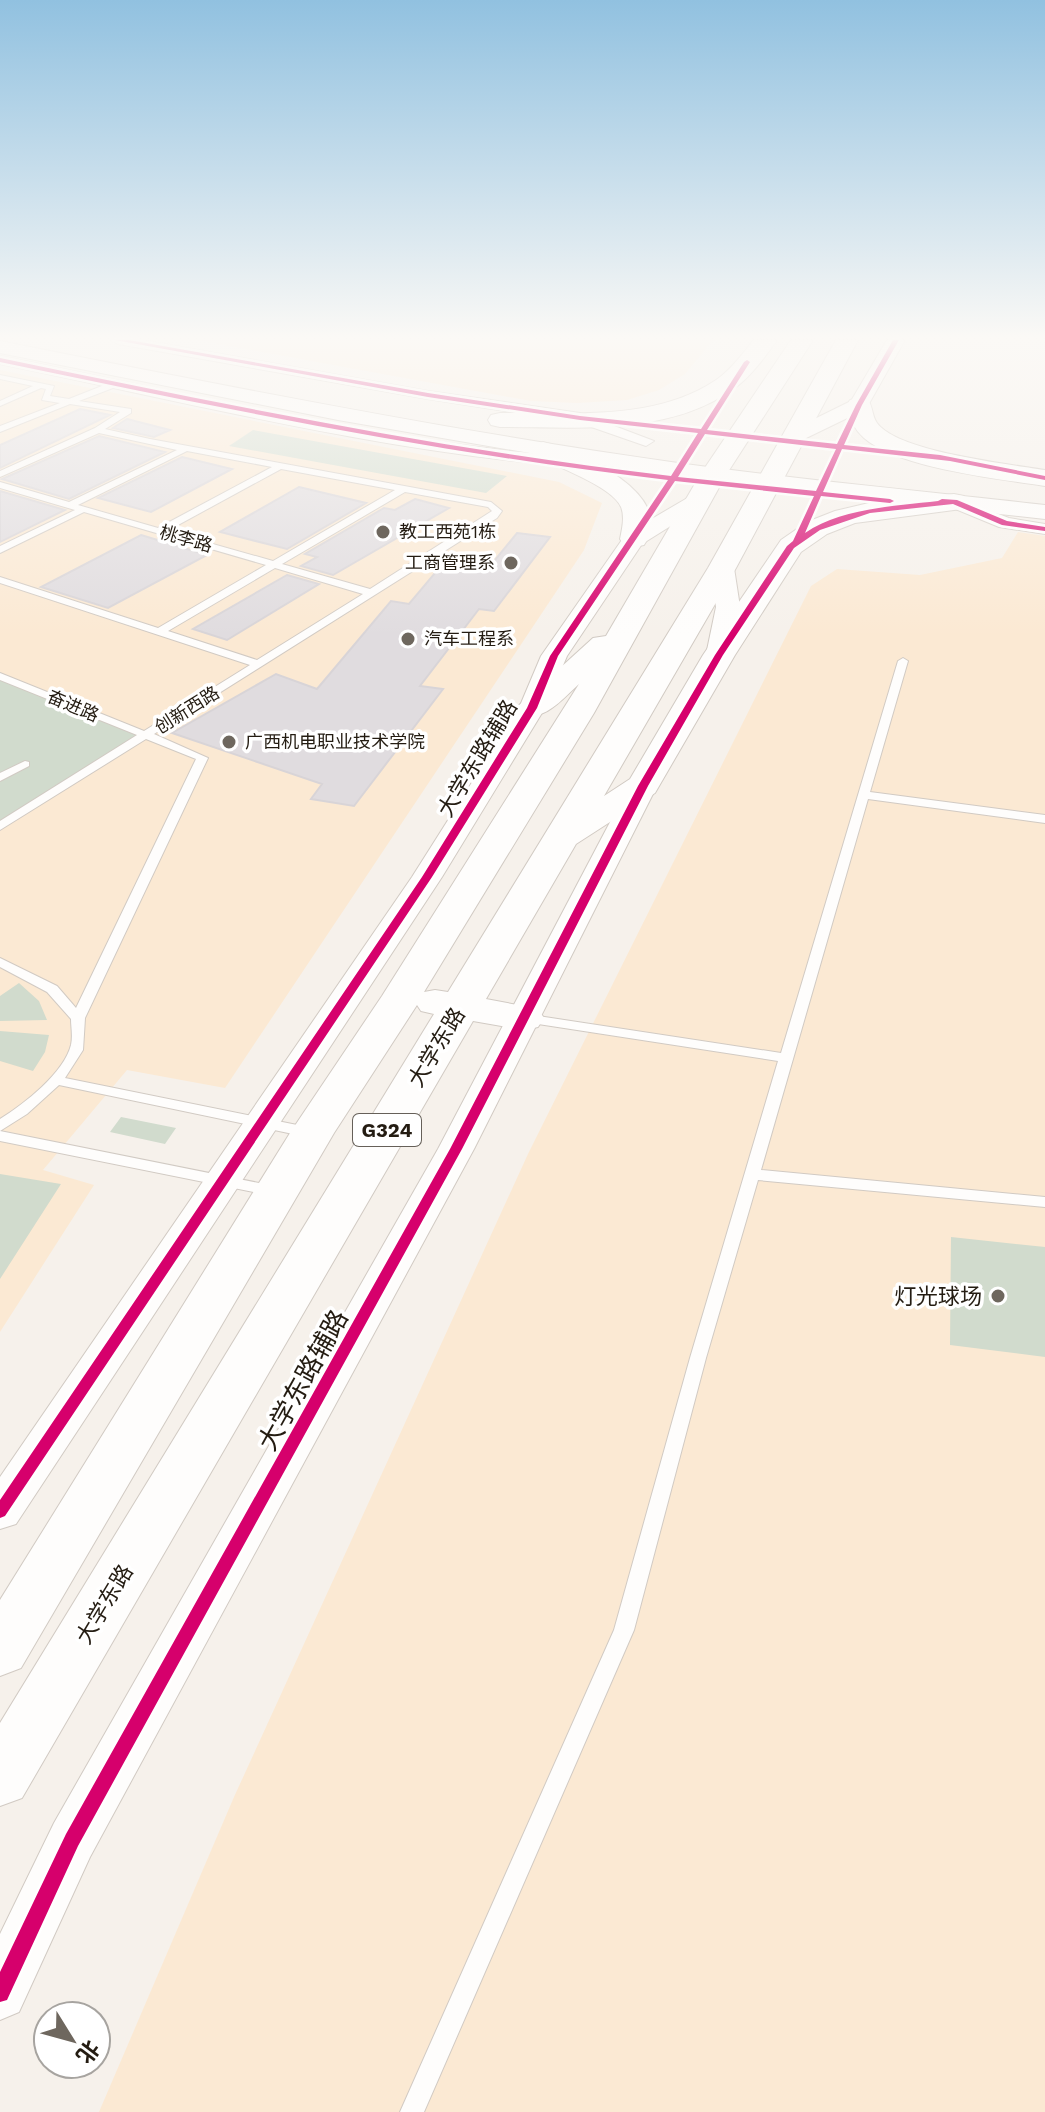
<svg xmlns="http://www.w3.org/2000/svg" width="1045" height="2112" font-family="'Work Sans','Noto Sans SC',sans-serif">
<rect width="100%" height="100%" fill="#f6f1eb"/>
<!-- built -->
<path fill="#fbe9d3" d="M 197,340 L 713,340 L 685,374 L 659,390 L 627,400 L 577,403 L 531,401 Z
M 0,370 L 559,482 L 602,503 L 584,550 L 225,1088 L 127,1070 L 43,1170 L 94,1185 L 0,1332 Z
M 1018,532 L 1045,536 L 1045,2112 L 99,2112 L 234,1797 L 528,1154 L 811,586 L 837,569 L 920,575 L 1002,558 Z"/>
<!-- green -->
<path fill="#d1dbcd" d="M 253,430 L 507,476 L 486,493 L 229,446 Z
M 0,676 L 145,737 L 0,826 Z
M 19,983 L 39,1001 L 47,1020 L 0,1021 L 0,996 Z
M 0,1031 L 49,1035 L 45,1052 L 33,1071 L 0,1061 Z
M 121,1117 L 176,1128 L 165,1144 L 110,1132 Z
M 0,1174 L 61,1184 L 0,1279 Z
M 951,1237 L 1045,1247 L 1045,1357 L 950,1345 Z"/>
<!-- building -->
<path fill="#e0dcdf" stroke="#d8d4d7" stroke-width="2" d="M 80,409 L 110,415 L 0,468 L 0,445 Z
M 127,419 L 170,430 L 154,437 L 113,428 Z
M 99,436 L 165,452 L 69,499 L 2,479 Z
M 182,457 L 232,469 L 151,512 L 98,498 Z
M 299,487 L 366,503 L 287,549 L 220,532 Z
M 0,491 L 65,510 L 0,542 Z
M 415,499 L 449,508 L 333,575 L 301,566 L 317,557 L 305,554 L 384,508 L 395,510 Z
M 517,533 L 550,537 L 494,611 L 479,609 L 420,686 L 443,689 L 354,806 L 311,799 L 322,784 L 172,733 L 276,674 L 317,689 L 391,601 L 409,604 L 440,567 L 460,570 L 468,561 L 491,565 Z
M 141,535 L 207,555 L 108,608 L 41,587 Z
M 287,575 L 319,584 L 227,640 L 193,629 Z"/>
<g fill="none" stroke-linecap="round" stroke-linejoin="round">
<defs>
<path id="service" d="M 0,375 L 54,386 L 50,396 L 69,399 L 112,382 L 118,382 L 118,386 L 79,401 L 131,409 L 131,413 L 105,429 L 150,439 L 491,502 L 502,511 L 497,518 L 154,734 L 208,758 L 85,1018 L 83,1050 L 65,1078 L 312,1128 L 319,1133 L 317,1136 L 312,1138 L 59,1085 L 27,1114 L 0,1131 L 0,1119 C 24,1104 64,1073 71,1045 C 73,1036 71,1027 71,1019 L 47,992 L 0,967 L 0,958 L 57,986 L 76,1008 L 196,759 L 146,739 L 0,830 L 0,821 L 137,735 L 0,680 L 0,673 L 144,731 L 250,665 L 0,583 L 0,577 L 158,628 L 266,565 L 84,512 L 0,553 L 0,546 L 75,510 L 0,488 L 0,482 L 69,502 L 177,450 L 99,433 L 0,477 L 0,471 L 95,428 L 120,412 L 70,404 L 0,432 L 0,426 L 60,403 L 42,400 L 46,389 L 41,388 L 0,406 L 0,401 L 33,386 L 0,379 ZM 187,451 L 272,467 L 158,528 L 78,505 ZM 281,469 L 395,490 L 273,561 L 167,531 ZM 405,492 L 488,507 L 492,511 L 370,589 L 282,564 ZM 275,568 L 363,594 L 257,660 L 168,631 Z
M 903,658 L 908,661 L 870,792 L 1045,815 L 1045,823 L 868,799 L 761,1170 L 1045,1197 L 1045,1207 L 758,1180 L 706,1358 L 634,1630 L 424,2112 L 400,2112 L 614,1630 L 690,1358 L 778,1061 L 525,1022 L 518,1018 L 525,1014 L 781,1053 L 898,661 Z
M 25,761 L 29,762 L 29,766 L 0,781 L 0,773 Z
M 0,1131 L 274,1186 L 279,1187 L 282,1191 L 279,1195 L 274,1196 L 0,1141 Z"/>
<path id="minor" d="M 111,340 L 142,340 L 428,391 L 580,413 L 654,441 L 646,446 L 577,422 L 428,399 L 118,344 Z
M 0,356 C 190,394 386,444 579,457 L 587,462 L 579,467 C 386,453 190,403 0,364 Z
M 954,497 L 1009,518 L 1045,524 L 1045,534 L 999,527 L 948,506 L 946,502 L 948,498 Z"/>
<path id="tertiary" d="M 887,340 L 905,340 L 866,409 L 800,441 L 786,441 L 783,437 L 786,433 L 851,401 Z
M 701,490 L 709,492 L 712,497 L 709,502 L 642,544 L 567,656 L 545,708 L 442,877 L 16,1524 L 0,1529 L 0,1477 L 412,877 L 519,708 L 541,656 L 626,534 Z
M 722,561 L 730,563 L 734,568 L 740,607 L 732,655 L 728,660 L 710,660 L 706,655 L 716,607 L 710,568 L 714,563 Z
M 643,778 L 653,780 L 657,786 L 474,1149 L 90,1857 L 19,2012 L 0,2020 L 0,1934 L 54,1823 L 438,1149 L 629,786 L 633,780 Z"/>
<path id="secondary" d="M 0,341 C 225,386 451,431 678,463 C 800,480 923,491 1045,505 L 1045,519 L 770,489 L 593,464 L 338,420 L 0,353 Z"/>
<path id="primary" d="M 754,340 L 777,340 C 765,357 750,378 732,390 C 667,436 575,427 500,427 L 491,425 L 488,420 L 491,415 L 500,413 C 570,412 654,422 716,380 C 731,370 742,354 754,340 Z
M 791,340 L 813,340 L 726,475 L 594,713 L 424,992 L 435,990 L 448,992 L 708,568 L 836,340 L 858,340 L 736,568 L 604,796 L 630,779 L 703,655 L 781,540 L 807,522 L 835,511 L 869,503 L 954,494 L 964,496 L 968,502 L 964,508 L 954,510 L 855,523 L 827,534 L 801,552 L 735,655 L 655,793 L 576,844 L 486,999 L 538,1009 L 544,1018 L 538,1027 L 524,1030 L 473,1021 L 22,1798 L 0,1806 L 0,1723 L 434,1014 L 421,1011 L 417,1005 L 334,1133 L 21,1668 L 0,1676 L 0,1600 L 290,1133 L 382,996 L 579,684 C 561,700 546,721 520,715 L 516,708 L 593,638 L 606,636 L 700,475 Z
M 859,398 L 868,400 C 873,407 872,416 877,423 C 898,452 1009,464 1045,470 L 1045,486 C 999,479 898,468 864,438 C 854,429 849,418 847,405 L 850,400 Z
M 543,442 C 579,451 679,495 644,545 L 634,547 L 624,545 L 620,539 C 622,529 625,517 621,507 C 612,486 554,466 534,455 L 530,450 L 534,445 Z"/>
</defs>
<!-- service casing -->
<use href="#service" stroke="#d1cac3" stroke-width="2"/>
<!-- minor casing -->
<use href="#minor" stroke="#d1cac3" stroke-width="2"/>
<!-- tertiary casing -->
<use href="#tertiary" stroke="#d1cac3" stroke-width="2"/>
<!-- secondary casing -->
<use href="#secondary" stroke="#d1cac3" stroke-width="2"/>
<!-- primary casing -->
<use href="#primary" stroke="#d1cac3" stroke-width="2"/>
<!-- service -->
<use href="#service" fill="#fefdfc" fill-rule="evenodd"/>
<!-- minor -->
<use href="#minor" fill="#fefdfc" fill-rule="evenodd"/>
<!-- tertiary -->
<use href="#tertiary" fill="#fefdfc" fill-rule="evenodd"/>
<!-- secondary -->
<use href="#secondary" fill="#fefdfc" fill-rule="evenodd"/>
<!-- primary -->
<use href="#primary" fill="#fefdfc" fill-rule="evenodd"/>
<defs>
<path id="cycleway" d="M 115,340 L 129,340 L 428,393 L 580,416 L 701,429 L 744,362 L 747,360 L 750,362 L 707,430 L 837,444 L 856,405 L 893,340 L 899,340 L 862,405 L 844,445 L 940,455 L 1045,476 L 1045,480 L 950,461 L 842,449 L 823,492 L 890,499 L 894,501 L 890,503 L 821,496 L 805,533 C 841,508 896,506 938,501 L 942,499 L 957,500 L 1007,521 L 1045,527 L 1045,531 L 1002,525 L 953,504 L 870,513 L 820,530 L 794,548 L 723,655 L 648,786 L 462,1149 L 78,1846 L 7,2000 L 0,2002 L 0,1972 L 66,1834 L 450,1149 L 638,786 L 715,655 L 787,546 L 793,541 L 814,496 L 675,481 L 558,656 L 537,708 L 432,877 L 5,1516 L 0,1518 L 0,1500 L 422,877 L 527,708 L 550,656 L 668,480 C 443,454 221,408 0,362 L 0,358 C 222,404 445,450 671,476 L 698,433 L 580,420 L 428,397 ZM 705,434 L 836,449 L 816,491 L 678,477 Z"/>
</defs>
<!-- cycleway casing -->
<use href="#cycleway" stroke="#fff" stroke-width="5"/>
<!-- cycleway -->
<use href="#cycleway" fill="#d6006c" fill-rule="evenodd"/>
</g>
<!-- sky -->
<linearGradient id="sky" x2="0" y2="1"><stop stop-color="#91c1e0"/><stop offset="0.53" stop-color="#fbf9f6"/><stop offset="1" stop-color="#fbf9f6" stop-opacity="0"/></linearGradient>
<rect width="1045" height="636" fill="url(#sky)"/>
<!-- markers -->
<g fill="#6e675e" stroke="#fff" stroke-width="3">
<circle cx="383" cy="532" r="8"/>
<circle cx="511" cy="563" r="8"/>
<circle cx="408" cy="639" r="8"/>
<circle cx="229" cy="742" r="8"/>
<circle cx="998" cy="1296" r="8"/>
</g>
<g text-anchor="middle" stroke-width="7" stroke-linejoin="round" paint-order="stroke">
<!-- far-poi labels -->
<g font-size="18" fill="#241c12" stroke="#fff" text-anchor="start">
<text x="399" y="538">教工西苑1栋</text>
<text x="495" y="569" text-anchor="end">工商管理系</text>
<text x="424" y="645">汽车工程系</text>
<text x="245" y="748">广西机电职业技术学院</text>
</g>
<!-- far-street labels -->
<g font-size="18" fill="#241c12" stroke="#fff">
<text transform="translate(186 539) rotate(16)" y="6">桃李路</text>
<text transform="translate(73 706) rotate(23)" y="6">奋进路</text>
<text transform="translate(187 710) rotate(-32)" y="6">创新西路</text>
</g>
<!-- shield labels -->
<rect fill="#fff" stroke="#666059" stroke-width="2" x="353" y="1114" width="68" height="32" rx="6"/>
<g font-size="20" font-weight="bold" fill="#241c12">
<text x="387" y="1137">G324</text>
</g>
<!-- street labels -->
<g font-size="22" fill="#241c12" stroke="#fff">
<text transform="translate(477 758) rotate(-59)" y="8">大学东路辅路</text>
<text transform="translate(436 1047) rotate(-59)" y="8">大学东路</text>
<text transform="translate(104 1604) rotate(-59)" y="8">大学东路</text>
</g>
<!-- poi labels -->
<g font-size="22" fill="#241c12" stroke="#fff" text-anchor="end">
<text x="982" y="1304">灯光球场</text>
</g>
<!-- near-street labels -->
<g font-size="26" fill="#241c12" stroke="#fff">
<text transform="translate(303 1380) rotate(-61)" y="9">大学东路辅路</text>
</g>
</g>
<!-- north arrow -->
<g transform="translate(72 2040) rotate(127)"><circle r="38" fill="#ffffff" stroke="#a7a4a0" stroke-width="2"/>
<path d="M0-6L14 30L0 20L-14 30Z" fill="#6e675e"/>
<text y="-12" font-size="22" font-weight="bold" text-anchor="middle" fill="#241c12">北</text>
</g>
</svg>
